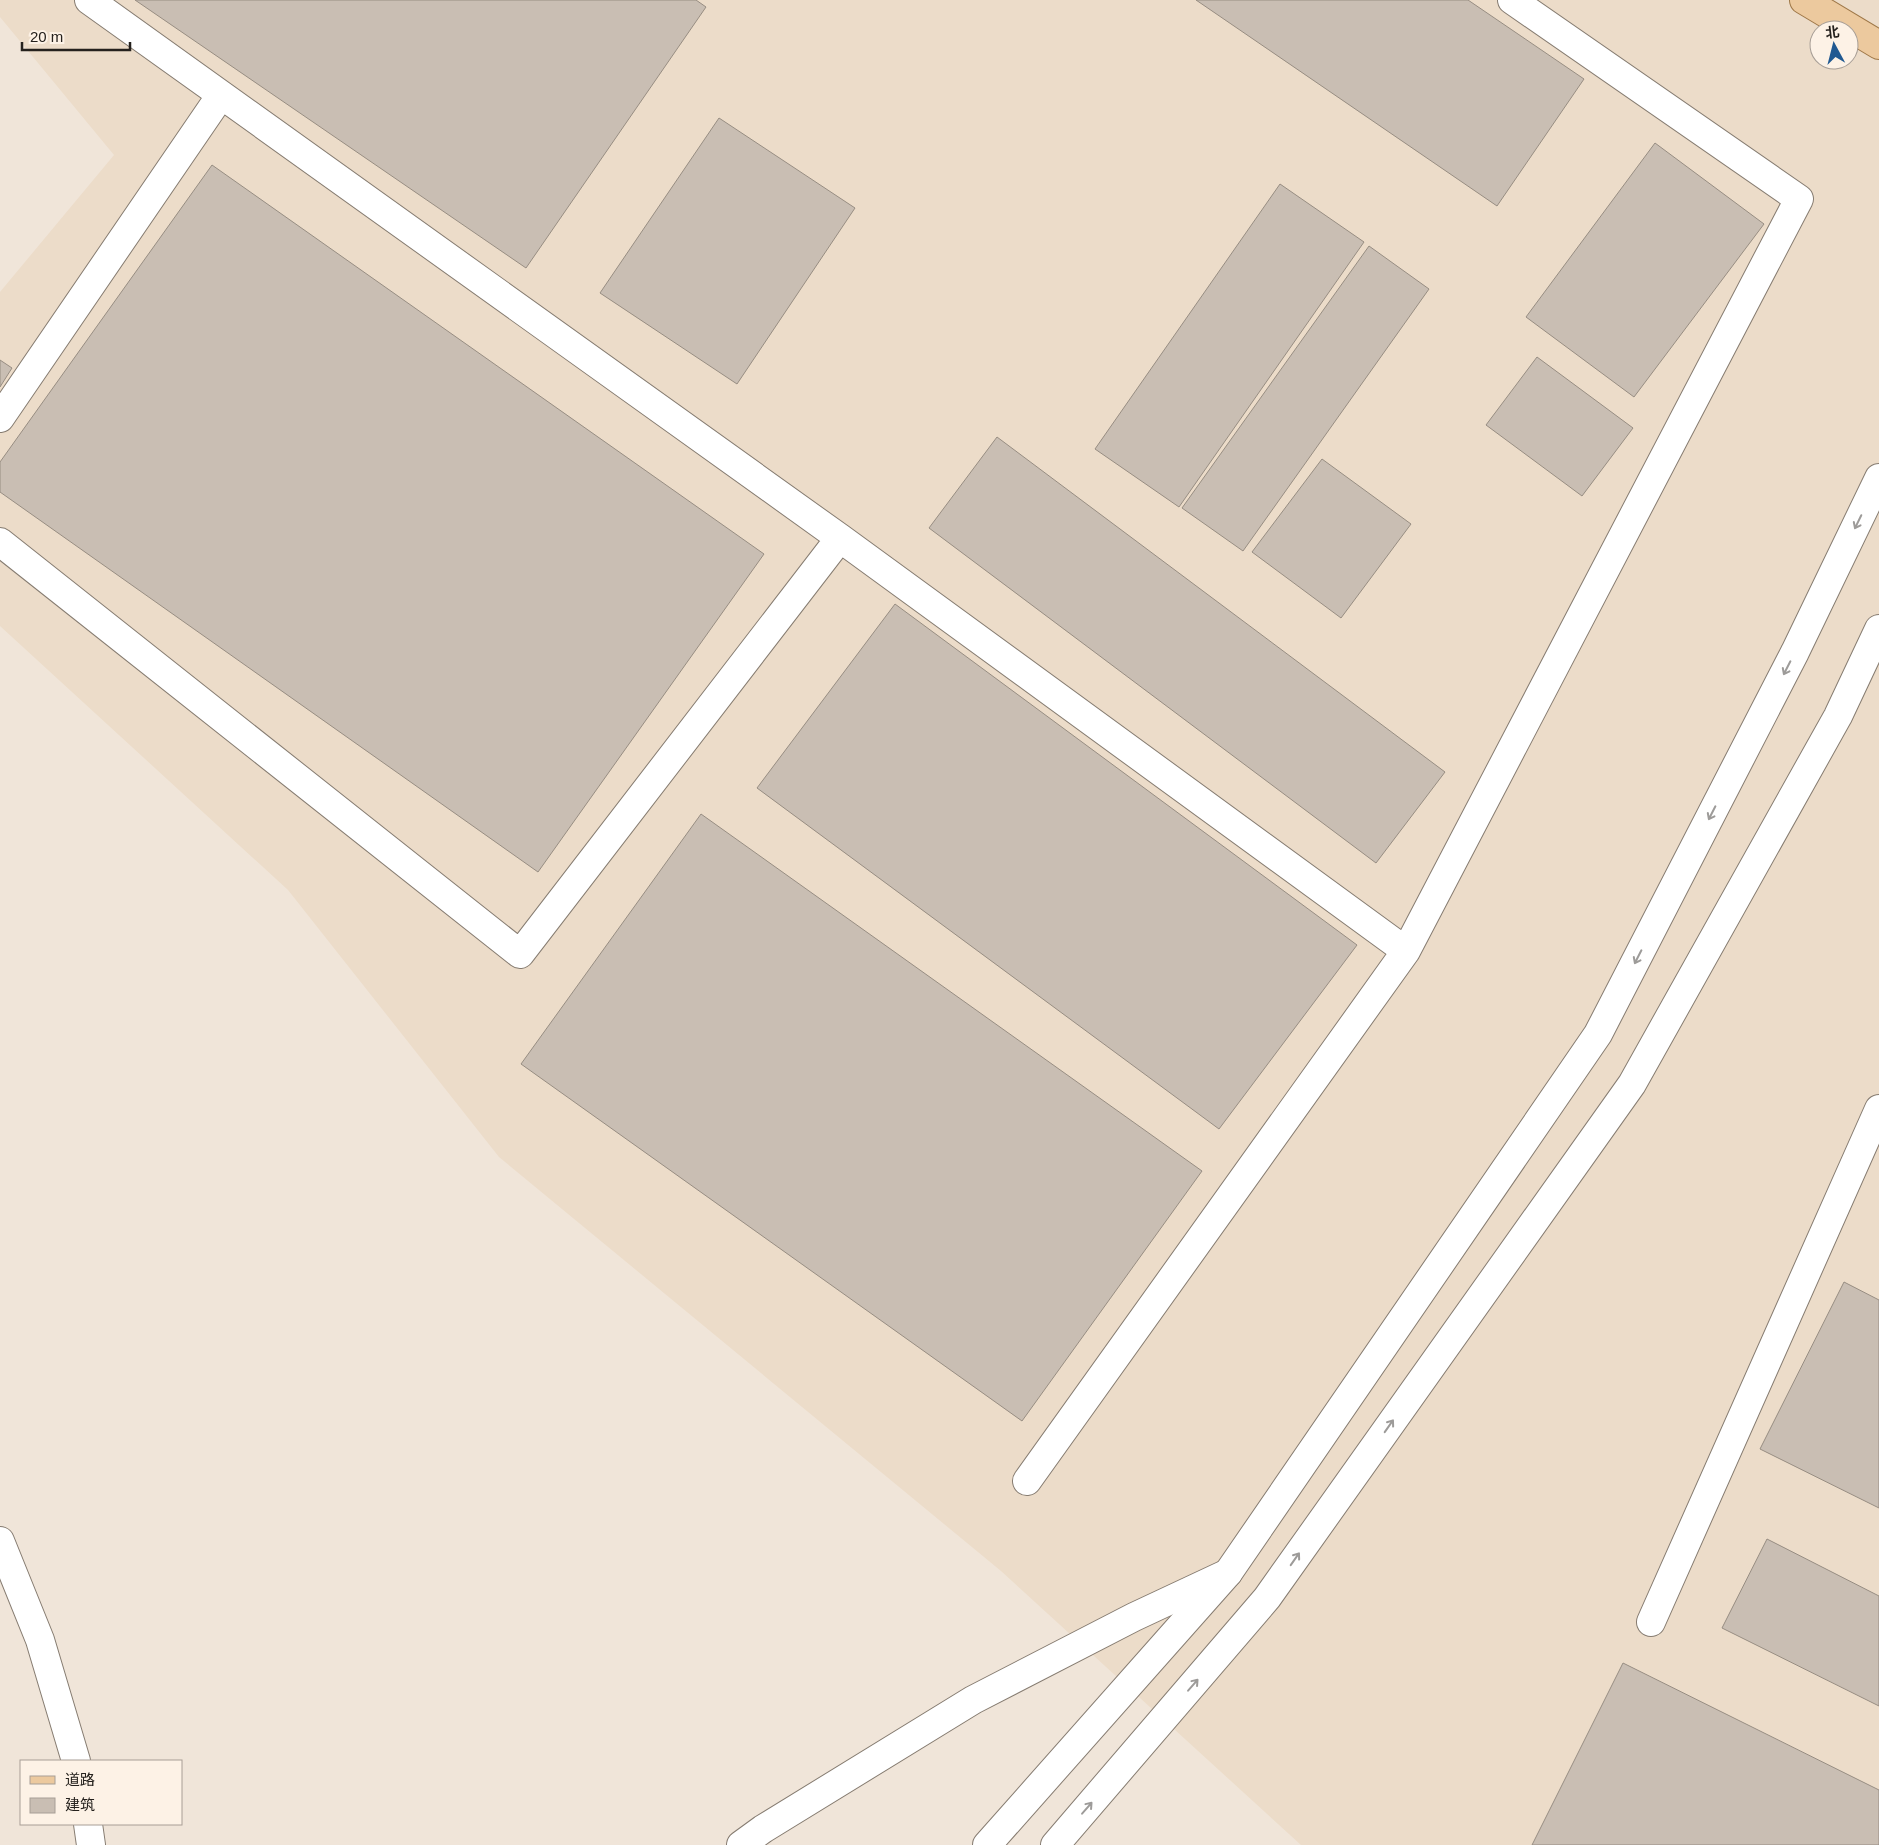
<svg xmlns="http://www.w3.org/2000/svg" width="1879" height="1845" font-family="Helvetica,'Noto Sans SC',sans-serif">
<rect width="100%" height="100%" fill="#f0e5d9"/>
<!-- built -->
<path fill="#ecdcc9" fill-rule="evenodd" d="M 0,0 L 1879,0 L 1879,1845 L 1301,1845 L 1001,1571 L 499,1157 L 288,890 L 0,626 L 0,292 L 114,155 L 0,17 ZM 1819,30 L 1849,30 L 1849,60 L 1819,60 Z"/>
<!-- building -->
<path fill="#c9beb3" stroke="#978d82" d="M 135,0 L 696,0 L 706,7 L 526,268 Z
M 1196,0 L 1468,0 L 1584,79 L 1497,206 Z
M 719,118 L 855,208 L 737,384 L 600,293 Z
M 1655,143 L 1764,224 L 1634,397 L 1526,317 Z
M 212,165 L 764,554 L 538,872 L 0,492 L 0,462 Z
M 1280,184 L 1364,242 L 1179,507 L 1095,449 Z
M 1369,246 L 1429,289 L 1243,551 L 1182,508 Z
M 1537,357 L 1633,428 L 1582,496 L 1486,425 Z
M 0,360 L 12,368 L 0,387 Z
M 997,437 L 1445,772 L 1376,863 L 929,528 Z
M 1322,459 L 1411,524 L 1341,618 L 1252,552 Z
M 895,604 L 1357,945 L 1219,1129 L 757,788 Z
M 701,814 L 1202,1171 L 1022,1421 L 521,1064 Z
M 1844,1282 L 1879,1300 L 1879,1508 L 1760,1449 Z
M 1767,1539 L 1879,1596 L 1879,1706 L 1722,1628 Z
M 1623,1663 L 1879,1790 L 1879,1845 L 1532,1845 Z"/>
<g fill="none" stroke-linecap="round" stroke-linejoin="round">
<defs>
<path id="minor" d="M 89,0 L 840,538 L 1406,951
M 0,418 L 221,95
M 0,542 L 520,954 L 840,538
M 1027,1481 L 1406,951 L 1799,199 L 1512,0
M 1651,1622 L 1879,1109"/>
<path id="tertiary" d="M 0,1541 L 40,1640 L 76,1761
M 88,1824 L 91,1845
M 741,1845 L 763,1829 L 973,1700 L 1134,1617 L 1228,1573"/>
<path id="secondary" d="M 987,1845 L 1228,1573 L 1598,1034 L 1795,652 L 1879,478
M 1055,1845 L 1267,1598 L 1632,1084 L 1838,716 L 1879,629"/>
<path id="primary" d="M 1804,0 L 1879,45"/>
</defs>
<!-- minor casing -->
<use href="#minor" stroke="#867c71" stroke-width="30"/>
<!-- tertiary casing -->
<use href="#tertiary" stroke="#867c71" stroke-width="30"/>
<!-- secondary casing -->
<use href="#secondary" stroke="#867c71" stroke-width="30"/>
<!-- primary casing -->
<use href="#primary" stroke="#9e7747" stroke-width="30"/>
<!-- minor -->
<use href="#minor" stroke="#fff" stroke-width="28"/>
<!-- tertiary -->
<use href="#tertiary" stroke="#fff" stroke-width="28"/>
<!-- secondary -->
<use href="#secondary" stroke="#fff" stroke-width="28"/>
<!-- primary -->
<use href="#primary" stroke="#ecc99e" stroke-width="28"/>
</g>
<!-- one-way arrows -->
<defs><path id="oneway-shaft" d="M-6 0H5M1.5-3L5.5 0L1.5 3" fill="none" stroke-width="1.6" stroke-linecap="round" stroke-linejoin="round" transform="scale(1.25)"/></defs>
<g stroke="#9d9b99">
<use href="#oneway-shaft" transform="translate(1858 522) rotate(116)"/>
<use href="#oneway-shaft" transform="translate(1787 668) rotate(117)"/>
<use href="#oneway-shaft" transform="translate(1712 813) rotate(117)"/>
<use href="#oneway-shaft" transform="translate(1638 957) rotate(117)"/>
<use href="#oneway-shaft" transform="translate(1389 1426) rotate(-55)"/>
<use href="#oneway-shaft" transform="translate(1295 1559) rotate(-55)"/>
<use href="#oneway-shaft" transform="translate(1193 1685) rotate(-49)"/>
<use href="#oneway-shaft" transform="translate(1087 1808) rotate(-49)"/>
</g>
<!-- legend -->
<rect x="20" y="1760" width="162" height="65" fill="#fdf2e6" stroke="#a79e96"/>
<rect x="30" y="1776" width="25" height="8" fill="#ecc99e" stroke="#a79e96"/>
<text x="65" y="1785" font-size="15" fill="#25211d">道路</text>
<rect x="30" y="1798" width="25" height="15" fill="#c9beb3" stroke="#a79e96"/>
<text x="65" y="1810" font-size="15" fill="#25211d">建筑</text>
<!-- north arrow -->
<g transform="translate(1834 45) rotate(353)"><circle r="24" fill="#fdf2e6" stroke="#a79e96"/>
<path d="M0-4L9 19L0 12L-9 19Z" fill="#215991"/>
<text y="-8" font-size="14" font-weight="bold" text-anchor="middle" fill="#25211d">北</text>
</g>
<!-- scale -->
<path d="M22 42v8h108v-8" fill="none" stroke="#25211d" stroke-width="2.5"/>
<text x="30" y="42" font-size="15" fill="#25211d" stroke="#fdf2e6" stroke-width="4" paint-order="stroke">20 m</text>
</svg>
